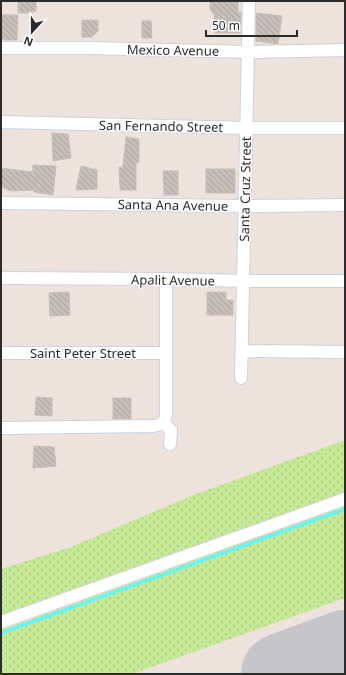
<svg xmlns="http://www.w3.org/2000/svg" width="346" height="675" font-family="'Noto Sans',sans-serif">
<defs>
<pattern id="grass-dots" width="8" height="8" patternUnits="userSpaceOnUse"><rect width="8" height="8" fill="#c6e995"/><path d="M2 2h.1M6 6h.1" fill="none" stroke="#aac881" stroke-width="1.8" stroke-linecap="round"/></pattern>
<pattern id="building-back-hatch" width="6" height="6" patternUnits="userSpaceOnUse"><rect width="6" height="6" fill="#c6beb8"/><path d="M-1 5l2 2M0 0l6 6M5-1l2 2" fill="none" stroke="#aaa39e"/></pattern>
</defs>
<rect width="100%" height="100%" fill="#eee2dd"/>
<!-- grass -->
<path fill="url(#grass-dots)" d="M 345,440 L 345,492 L 1,615 L 1,569 L 71,547 L 191,496 Z
M 345,506 L 345,598 L 132,674 L 1,674 L 1,630 Z"/>
<g fill="none" stroke-linecap="round" stroke-linejoin="round">
<!-- stream -->
<path stroke="#68f4f7" stroke-width="3.5" d="M 1,633 L 345,509"/>
<!-- runway -->
<path stroke="#c6c5ca" stroke-width="82" d="M 282,674 L 345,651"/>
</g>
<!-- building -->
<path fill="url(#building-back-hatch)" stroke="#cabeb6" d="M 18,1 L 36,1 L 36,11 L 30,13 L 18,13 Z
M 210,1 L 238,1 L 238,12 L 241,12 L 241,33 L 215,33 L 211,24 L 215,16 L 210,9 Z
M 256,13 L 282,16 L 278,44 L 256,41 Z
M 1,15 L 18,15 L 17,40 L 5,40 L 5,39 L 1,39 Z
M 82,20 L 98,20 L 98,31 L 92,37 L 82,37 Z
M 142,21 L 151,21 L 152,38 L 142,38 Z
M 52,133 L 68,134 L 71,158 L 53,161 Z
M 126,137 L 139,139 L 139,162 L 136,163 L 136,190 L 120,190 L 119,167 L 123,167 Z
M 33,165 L 56,166 L 53,195 L 34,192 L 34,190 L 11,191 L 1,187 L 1,168 L 33,172 Z
M 81,166 L 97,170 L 97,189 L 76,190 Z
M 206,169 L 235,169 L 235,193 L 206,193 Z
M 163,171 L 178,171 L 178,195 L 164,195 Z
M 69,292 L 70,315 L 50,316 L 49,293 Z
M 207,292 L 226,292 L 226,300 L 233,300 L 233,315 L 207,315 Z
M 36,397 L 52,398 L 52,416 L 35,415 Z
M 113,398 L 131,398 L 131,419 L 113,419 Z
M 34,446 L 54,447 L 56,466 L 33,468 Z"/>
<g fill="none" stroke-linecap="round" stroke-linejoin="round">
<defs>
<path id="minor" d="M 1,48 L 90,48 L 248,52 L 345,50
M 1,122 L 247,128 L 345,128
M 1,203 L 245,206 L 345,205
M 1,278 L 166,279 L 244,281 L 345,281
M 242,351 L 345,352
M 1,353 L 165,353
M 241,378 L 249,1
M 163,423 L 171,430 L 170,444
M 1,428 L 153,426 C 161,425 164,423 166,415 L 166,279
M 1,622 L 345,499"/>
</defs>
<!-- minor casing -->
<use href="#minor" stroke="#cbd3de" stroke-width="14"/>
<!-- minor -->
<use href="#minor" stroke="#fff" stroke-width="12"/>
</g>
<g text-anchor="middle" stroke-width="3" stroke-linejoin="round" paint-order="stroke">
<!-- street labels -->
<g font-size="13" fill="#2b2b2b" stroke="#fff">
<text transform="translate(173 50) rotate(1)" y="5">Mexico Avenue</text>
<text transform="translate(161 126) rotate(1)" y="5">San Fernando Street</text>
<text transform="translate(245 189) rotate(-89)" y="5">Santa Cruz Street</text>
<text transform="translate(173 205) rotate(1)" y="5">Santa Ana Avenue</text>
<text transform="translate(173 280) rotate(1)" y="5">Apalit Avenue</text>
<text x="83" y="358">Saint Peter Street</text>
</g>
</g>
<!-- border -->
<rect width="346" height="675" fill="none" stroke="#2b2b2b" stroke-width="4"/>
<!-- north arrow -->
<g transform="translate(32 32) rotate(201)" stroke="#ffffff" stroke-width="3" paint-order="stroke">
<path d="M0-3L7 15L0 10L-7 15Z" fill="#2b2b2b"/>
<text y="-6" font-size="11" font-weight="bold" text-anchor="middle" fill="#2b2b2b">N</text>
</g>
<!-- scale -->
<path d="M206 30v6h91v-6" fill="none" stroke="#2b2b2b" stroke-width="2"/>
<text x="212" y="30" font-size="12" fill="#2b2b2b" stroke="#ffffff" stroke-width="3" paint-order="stroke">50 m</text>
</svg>
